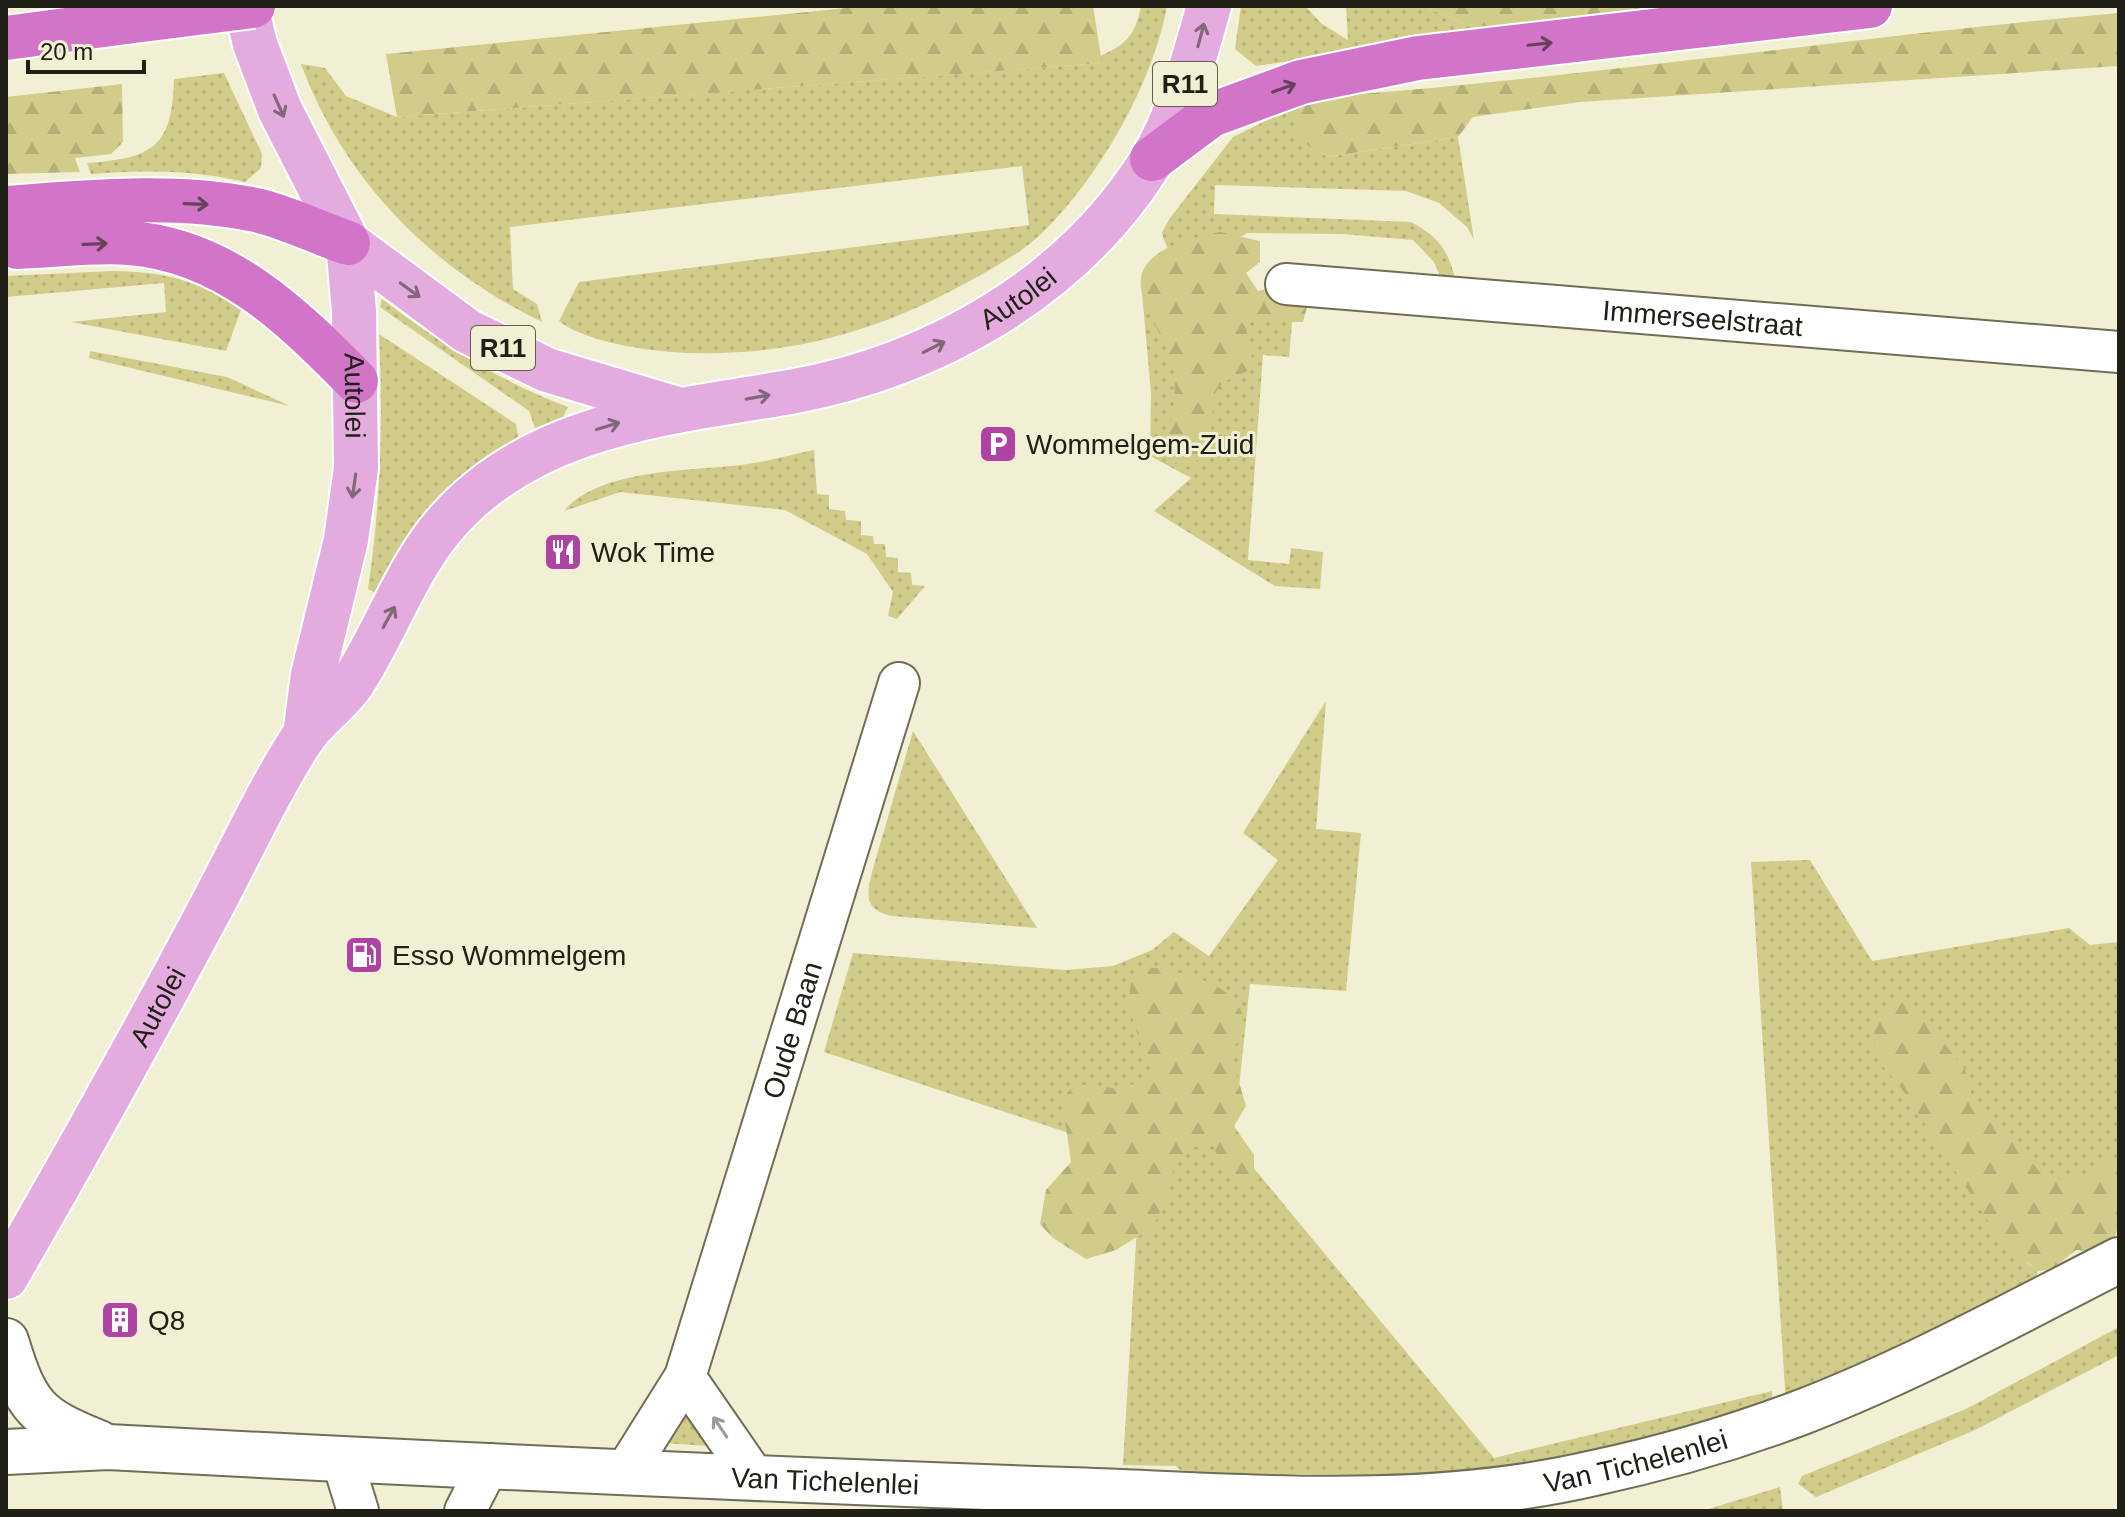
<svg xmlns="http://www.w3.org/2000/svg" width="2125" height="1517" font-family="Arial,sans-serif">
<defs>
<pattern id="grass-dots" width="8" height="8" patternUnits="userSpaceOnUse" patternTransform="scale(2)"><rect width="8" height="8" fill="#d1cc89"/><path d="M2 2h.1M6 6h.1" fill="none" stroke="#b3af76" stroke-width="1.8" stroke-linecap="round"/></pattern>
<pattern id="forest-firs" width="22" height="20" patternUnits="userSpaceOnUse" patternTransform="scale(2)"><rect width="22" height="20" fill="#d1cc89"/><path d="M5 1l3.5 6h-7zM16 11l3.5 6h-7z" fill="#b3af76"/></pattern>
</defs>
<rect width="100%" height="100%" fill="#f1f0d4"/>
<!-- grass -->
<path fill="url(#grass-dots)" d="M 1141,6 L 1167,6 C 1153,83 1099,178 1042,233 C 1021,253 992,269 966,283 C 881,330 791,356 693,353 C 659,353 585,343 559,321 L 579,282 L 1029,225 L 1022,166 L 510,227 L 513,289 L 537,304 L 542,322 C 431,268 344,180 301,64 L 325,68 L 346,96 L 397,117 L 1101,63 L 1100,56 C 1126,45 1136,34 1141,6 Z
M 1241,6 L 1305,6 L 1322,24 L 1348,40 L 1346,6 L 1423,6 L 1486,33 L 1256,66 L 1235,49 Z
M 224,73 L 262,154 L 261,168 L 245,182 C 192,170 144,170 91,174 L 87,163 C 153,158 172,148 174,79 Z
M 1290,109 L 1327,157 L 1458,137 L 1474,240 L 1467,227 L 1439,203 L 1406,191 L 1215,185 L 1214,214 L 1411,222 C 1440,237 1450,253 1456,284 L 1443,282 L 1434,262 L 1413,240 L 1342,234 L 1247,233 L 1189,265 C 1174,258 1165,249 1162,232 L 1170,218 L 1233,137 Z
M 112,271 C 169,272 192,280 242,307 L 226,351 L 71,322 L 166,312 L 164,283 L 6,297 L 6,276 Z
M 1142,293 L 1180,357 L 1208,294 L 1294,302 L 1289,357 L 1263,355 L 1248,560 L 1289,564 L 1291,548 L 1323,552 L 1320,589 L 1275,586 L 1154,511 L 1191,478 L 1150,456 L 1151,393 Z
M 382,299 C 441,344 499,381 568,407 L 563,417 L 535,428 L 529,411 L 380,307 Z
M 379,334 L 516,424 L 518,437 L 476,467 L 443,498 L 379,595 L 368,589 C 381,503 383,420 379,334 Z
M 90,351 L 227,377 L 290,406 L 89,358 Z
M 814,450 L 817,494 L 829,495 L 829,509 L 845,511 L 846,520 L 861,521 L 861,535 L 873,536 L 874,544 L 885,544 L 886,557 L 898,558 L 898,572 L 911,573 L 912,585 L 925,586 L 897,619 L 888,616 L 893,592 L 867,554 L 785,510 L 620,492 L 564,511 C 599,469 689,471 741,465 C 766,462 790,455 814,450 Z
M 1326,701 L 1316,829 L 1361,833 L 1346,991 L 1250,984 L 1233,1143 L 1494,1458 L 1772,1391 L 1773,1408 L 1570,1456 L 1442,1476 L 1210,1473 L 1180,1470 L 1176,1466 L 1123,1465 L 1141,1157 L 824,1052 L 853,953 L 1066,970 L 1113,966 L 1152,950 L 1174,932 L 1209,956 L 1278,860 L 1243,833 Z
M 913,731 L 1037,928 L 892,916 C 865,910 866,896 872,872 Z
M 1810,860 L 1872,961 L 2069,928 L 2090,945 L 2119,942 L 2119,1182 L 2012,1233 L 2027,1263 L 2038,1271 L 2036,1278 L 1786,1404 L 1751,862 Z
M 2119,1327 L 2119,1355 L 1975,1430 L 1816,1497 L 1798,1484 L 1802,1476 L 1966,1409 Z
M 684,1404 L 722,1447 L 663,1443 Z
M 1780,1487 L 1783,1511 L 1702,1511 Z"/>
<!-- forest -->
<path fill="url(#forest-firs)" d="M 867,6 L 1093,6 L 1102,63 L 397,117 L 386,54 Z
M 1423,6 L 1652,6 L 1653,12 L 1486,33 Z
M 2119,13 L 2119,66 L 1580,102 L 1473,117 L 1458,137 L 1327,157 L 1299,140 L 1290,109 L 1337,96 C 1599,76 1858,36 2119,13 Z
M 122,84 L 123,142 L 111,154 L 75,158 L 80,172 L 6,174 L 6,97 Z
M 1220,232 L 1260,241 L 1260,262 L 1246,273 L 1258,291 L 1278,286 L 1302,296 L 1307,307 L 1303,322 L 1273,322 L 1257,317 L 1246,328 L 1254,368 L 1223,382 L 1215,393 L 1209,449 L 1190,467 L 1172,463 L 1166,454 C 1168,425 1179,396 1173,367 C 1168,341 1148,319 1142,293 C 1131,250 1190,239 1220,232 Z
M 1138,966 C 1172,969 1251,983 1243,1030 C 1242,1037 1234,1046 1230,1052 L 1246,1106 L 1234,1126 L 1254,1155 L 1254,1181 L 1242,1182 L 1221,1164 L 1213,1145 L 1194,1147 L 1174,1168 L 1169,1192 L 1153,1227 L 1116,1250 L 1086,1259 L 1053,1238 L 1040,1224 L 1046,1190 L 1071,1162 L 1062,1100 L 1074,1084 L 1113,1088 L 1141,1083 L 1150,1069 C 1139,1033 1118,1001 1138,966 Z
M 1905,996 L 1965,1069 L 1973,1100 L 2000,1122 L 2047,1181 L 2081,1176 L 2105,1162 L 2119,1161 L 2119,1222 L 2113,1245 L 2094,1252 L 2076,1250 L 2051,1270 L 2038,1271 L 2001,1241 L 1905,1093 L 1875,1056 L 1874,1023 Z"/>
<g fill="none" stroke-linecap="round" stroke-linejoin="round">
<defs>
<g id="minor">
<path id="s1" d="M 1286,284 L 2119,352"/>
<path d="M 685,1377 L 754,1477"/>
<path d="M 342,1459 L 358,1511"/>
<path id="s2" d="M 626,1471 L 685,1377 L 899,683"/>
<path d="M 465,1511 L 489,1464"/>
</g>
<g id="tertiary">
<path d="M 6,1341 C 26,1407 36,1418 99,1443"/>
<path id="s3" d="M 6,1452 L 108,1447 C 428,1464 749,1479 1069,1490 C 1244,1496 1422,1513 1594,1473 C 1664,1458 1736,1437 1802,1412 C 1911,1370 2015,1313 2119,1260"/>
</g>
<g id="primary">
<path id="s4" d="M 246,6 L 255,44 L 280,110 L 348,243 L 354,311 L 356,468 L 346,540 L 313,675 L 305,735"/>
<path d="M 348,243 L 467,331 L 547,370 L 674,408"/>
<path id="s5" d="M 6,1277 C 73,1161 138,1044 201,926 C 234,866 266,794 303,737 C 317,717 340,702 353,682 C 385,633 405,573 442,528 C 528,424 667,413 790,392 C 934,366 1071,288 1150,163 C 1179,116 1194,59 1209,6"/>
</g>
<path id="motorway" d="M 6,38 L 126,22
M 1152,159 L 1211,115 L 1301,82 L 1418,58 L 1870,6
M 6,208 C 87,202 175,193 256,210 C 287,217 318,233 348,243
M 6,242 L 17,247 C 54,246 93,240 129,243 C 225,250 292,316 356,381"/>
</defs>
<!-- minor casing -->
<use href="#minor" stroke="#6f6d55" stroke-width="44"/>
<!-- tertiary casing -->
<use href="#tertiary" stroke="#6f6d55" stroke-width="48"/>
<!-- primary casing -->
<use href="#primary" stroke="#fff" stroke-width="48"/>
<!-- motorway casing -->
<use href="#motorway" stroke="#fff" stroke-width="48"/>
<!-- minor -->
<use href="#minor" stroke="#fff" stroke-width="40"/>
<!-- tertiary -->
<use href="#tertiary" stroke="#fff" stroke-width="44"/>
<!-- primary -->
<use href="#primary" stroke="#e4acde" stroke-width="44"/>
<!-- motorway -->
<use href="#motorway" stroke="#d275c8" stroke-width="44"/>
<defs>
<path id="motorway-bridge" d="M 126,22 L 253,6"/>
</defs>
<!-- motorway-bridge casing -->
<use href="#motorway-bridge" stroke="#fff" stroke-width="48" stroke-linecap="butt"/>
<!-- motorway-bridge -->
<use href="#motorway-bridge" stroke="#d275c8" stroke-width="44"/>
</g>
<!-- one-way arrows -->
<defs><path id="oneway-shaft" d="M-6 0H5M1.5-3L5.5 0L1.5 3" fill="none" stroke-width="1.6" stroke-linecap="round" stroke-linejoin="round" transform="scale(2)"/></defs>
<g stroke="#82667a">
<use href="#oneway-shaft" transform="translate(1201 35) rotate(-75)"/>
<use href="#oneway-shaft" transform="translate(279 106) rotate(66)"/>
<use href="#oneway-shaft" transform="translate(410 290) rotate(36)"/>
<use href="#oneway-shaft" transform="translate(934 347) rotate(-27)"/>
<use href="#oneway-shaft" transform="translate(758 397) rotate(-10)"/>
<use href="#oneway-shaft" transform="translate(608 426) rotate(-17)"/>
<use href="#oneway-shaft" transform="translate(354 486) rotate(98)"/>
<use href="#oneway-shaft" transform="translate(389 617) rotate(-61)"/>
</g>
<g stroke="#67425d">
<use href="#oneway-shaft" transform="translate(1540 44) rotate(-6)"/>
<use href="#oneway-shaft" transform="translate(1284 88) rotate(-20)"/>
<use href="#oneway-shaft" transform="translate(196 204) rotate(2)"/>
<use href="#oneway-shaft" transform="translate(95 244) rotate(-2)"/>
</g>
<use stroke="#9b9b96" href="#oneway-shaft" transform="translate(720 1427) rotate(-124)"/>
<!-- icons -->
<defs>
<symbol id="parking-square" viewBox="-11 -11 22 22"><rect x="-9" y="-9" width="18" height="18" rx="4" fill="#ae43a4" stroke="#f1f0d4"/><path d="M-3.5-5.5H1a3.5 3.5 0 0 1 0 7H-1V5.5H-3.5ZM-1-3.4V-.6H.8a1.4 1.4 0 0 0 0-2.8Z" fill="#fff"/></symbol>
<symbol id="restaurant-square" viewBox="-11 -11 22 22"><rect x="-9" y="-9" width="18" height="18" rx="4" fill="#ae43a4" stroke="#f1f0d4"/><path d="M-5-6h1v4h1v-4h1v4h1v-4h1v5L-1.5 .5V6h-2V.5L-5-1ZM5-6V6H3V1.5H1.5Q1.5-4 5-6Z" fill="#fff"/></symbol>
<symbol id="fuel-square" viewBox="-11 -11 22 22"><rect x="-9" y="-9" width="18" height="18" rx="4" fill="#ae43a4" stroke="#f1f0d4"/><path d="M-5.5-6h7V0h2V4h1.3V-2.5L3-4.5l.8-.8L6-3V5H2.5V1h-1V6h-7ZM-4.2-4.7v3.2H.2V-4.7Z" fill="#fff"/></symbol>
<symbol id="building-square" viewBox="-11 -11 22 22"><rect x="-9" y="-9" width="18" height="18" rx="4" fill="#ae43a4" stroke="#f1f0d4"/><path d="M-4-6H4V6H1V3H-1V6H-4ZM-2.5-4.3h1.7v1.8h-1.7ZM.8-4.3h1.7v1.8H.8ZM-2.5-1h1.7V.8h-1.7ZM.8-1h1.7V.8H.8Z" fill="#fff"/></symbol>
</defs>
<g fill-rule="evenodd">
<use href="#parking-square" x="976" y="422" width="44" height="44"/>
<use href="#restaurant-square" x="541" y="530" width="44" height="44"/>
<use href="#fuel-square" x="342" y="933" width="44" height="44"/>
<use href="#building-square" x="98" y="1298" width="44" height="44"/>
</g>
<g text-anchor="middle" stroke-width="6" stroke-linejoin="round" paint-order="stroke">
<!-- shield labels -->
<g fill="#f1f0d4" stroke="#5f5e4f" stroke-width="2">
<rect x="1153" y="62" width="64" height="44" rx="6"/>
<rect x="471" y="326" width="64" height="44" rx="6"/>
</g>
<g font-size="26" font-weight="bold" fill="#202016">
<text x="1185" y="93">R11</text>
<text x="503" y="357">R11</text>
</g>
<!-- street labels -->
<g font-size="28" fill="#202016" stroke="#f1f0d4">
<text dy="10" stroke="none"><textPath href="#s5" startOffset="1500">Autolei</textPath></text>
<text dy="10" stroke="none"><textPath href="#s1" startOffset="418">Immerseelstraat</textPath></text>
<text dy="10" stroke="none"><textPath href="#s4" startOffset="412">Autolei</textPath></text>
<text dy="10" stroke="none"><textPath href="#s5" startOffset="310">Autolei</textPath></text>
<text dy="10" stroke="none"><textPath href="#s2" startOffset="474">Oude Baan</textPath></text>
<text dy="10" stroke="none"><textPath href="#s3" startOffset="1634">Van Tichelenlei</textPath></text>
<text dy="10" stroke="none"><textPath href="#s3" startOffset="820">Van Tichelenlei</textPath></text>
</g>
<!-- poi labels -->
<g font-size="28" fill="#202016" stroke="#f1f0d4" text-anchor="start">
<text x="1026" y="454">Wommelgem-Zuid</text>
<text x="591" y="562">Wok Time</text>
<text x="392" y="965">Esso Wommelgem</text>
<text x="148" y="1330">Q8</text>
</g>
</g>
<!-- border -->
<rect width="2125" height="1517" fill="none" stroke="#202016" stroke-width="16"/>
<!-- scale -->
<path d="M28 60v12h116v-12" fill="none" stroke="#202016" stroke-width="4"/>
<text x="40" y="60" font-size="24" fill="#202016" stroke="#f1f0d4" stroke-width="6" paint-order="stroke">20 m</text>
</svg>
